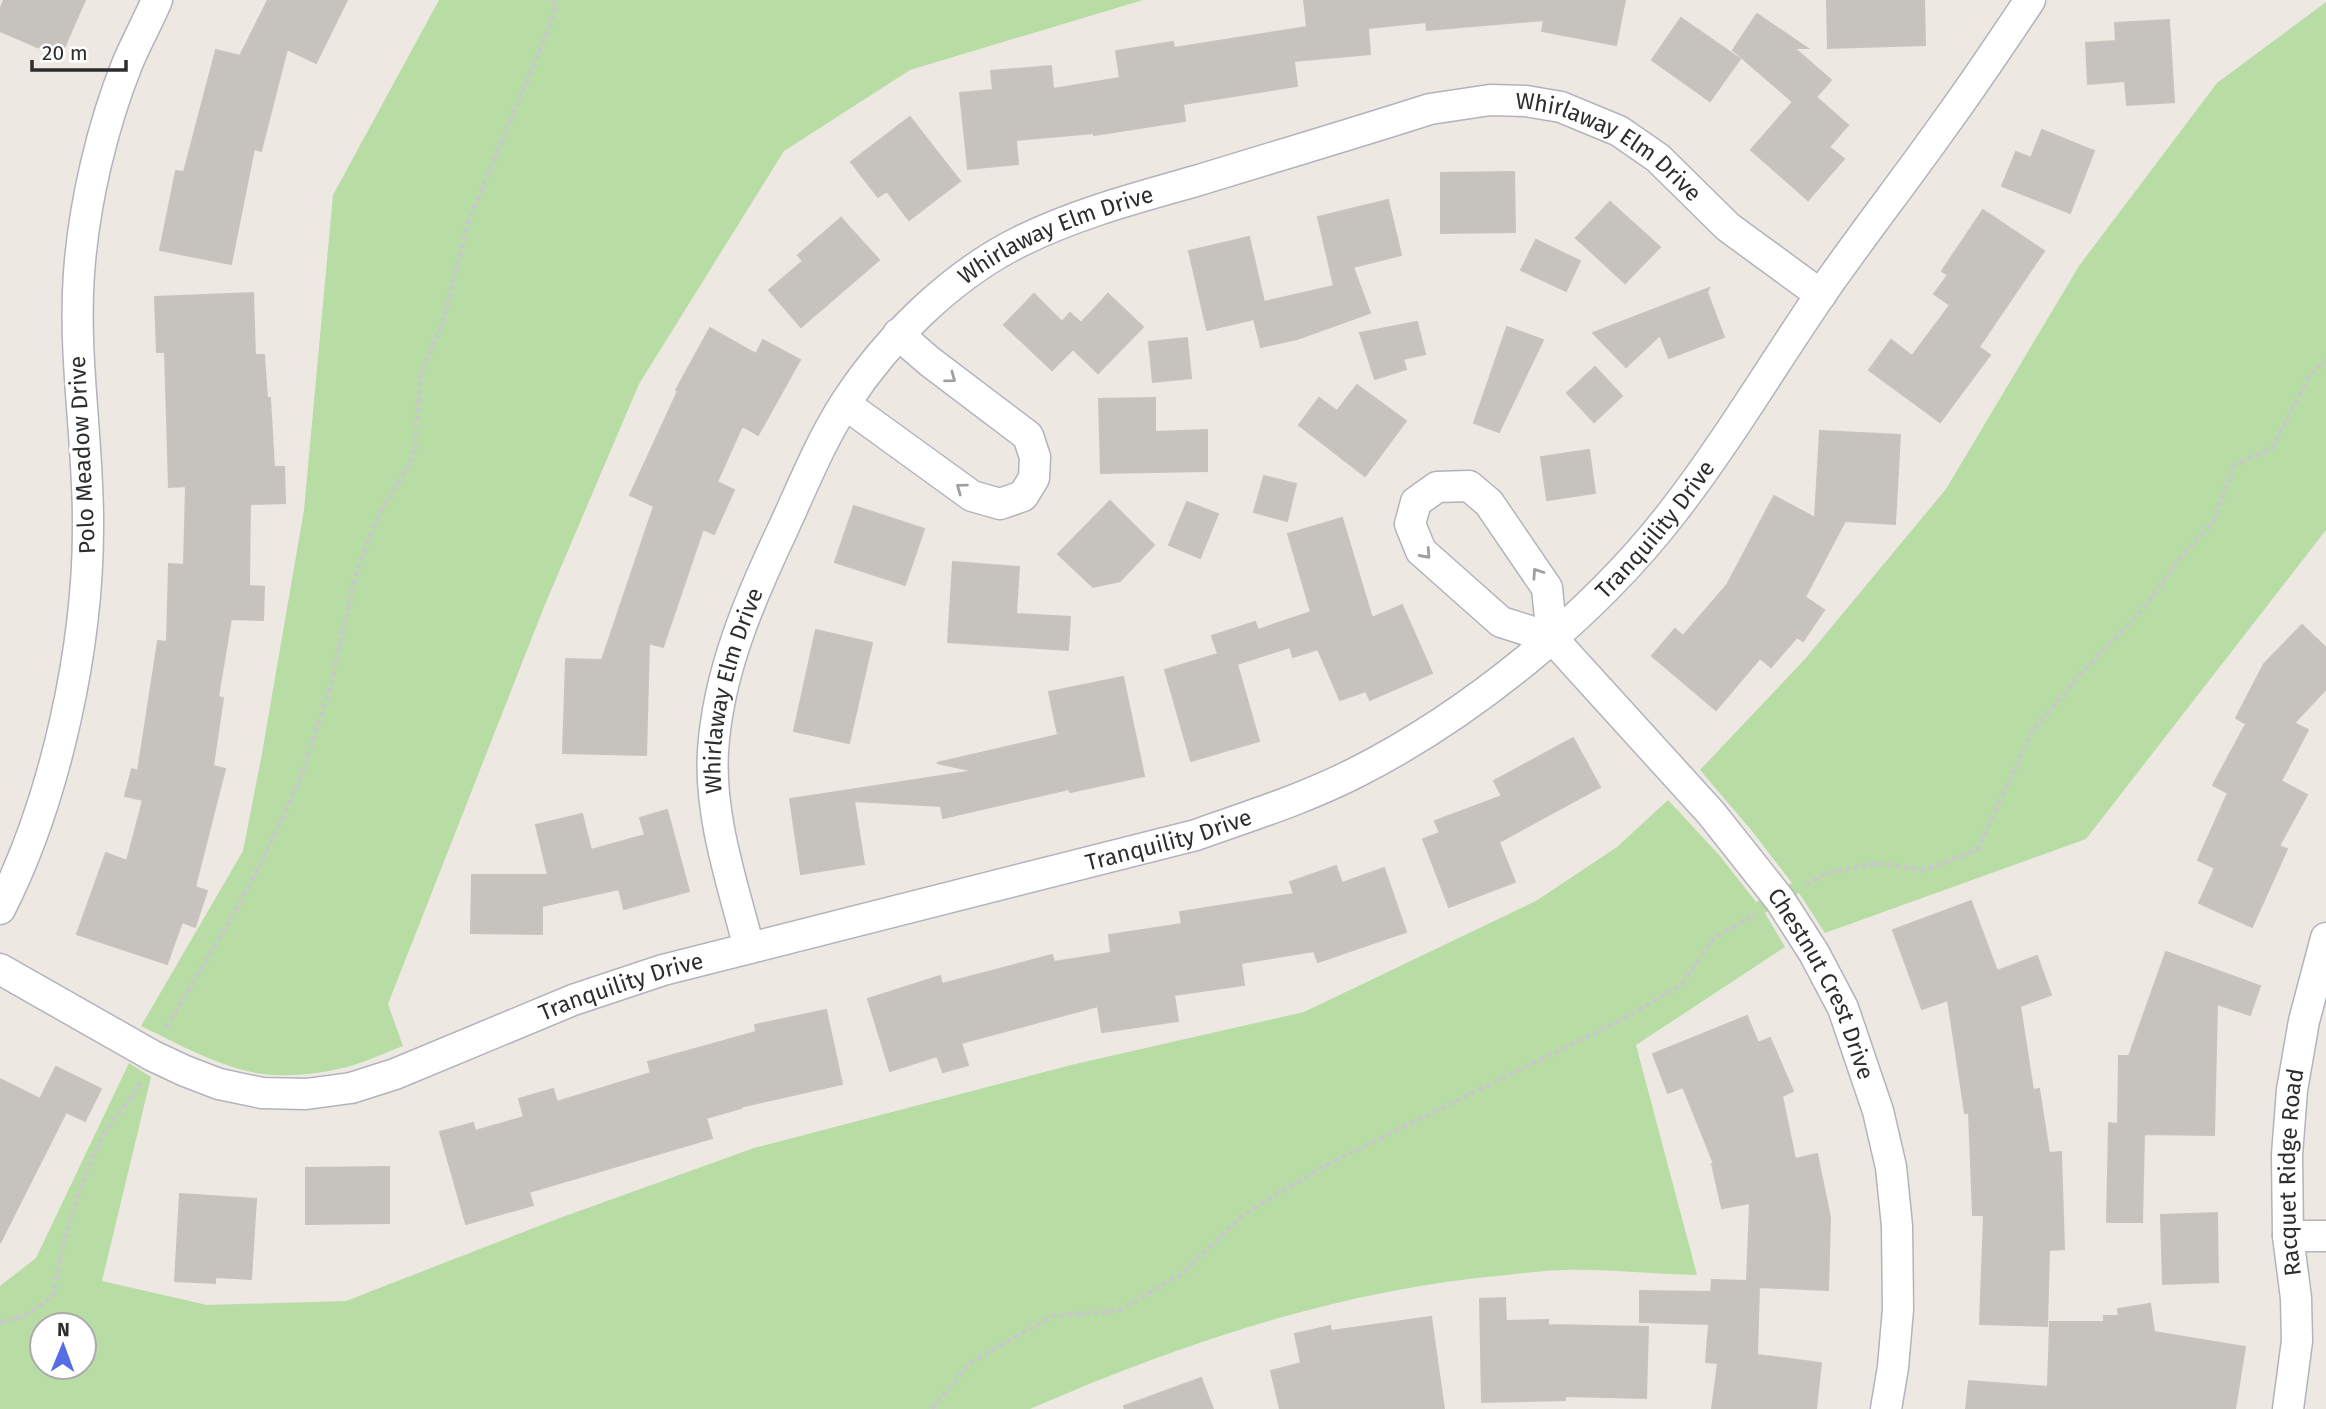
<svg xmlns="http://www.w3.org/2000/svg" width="2326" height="1409" font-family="'Fira Sans',sans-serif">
<rect width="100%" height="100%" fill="#ede8e2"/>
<!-- green -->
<path fill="#b7dda5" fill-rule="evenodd" d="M 439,0 L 1143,0 L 910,70 L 784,151 L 639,384 L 544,607 L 388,1004 L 403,1046 C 384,1053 366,1062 347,1067 C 319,1074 285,1078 256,1073 C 216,1065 178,1044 141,1026 L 243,851 L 261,759 L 304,510 L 333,195 Z
M 2326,2 L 2326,530 L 2086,839 L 1825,933 L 1799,893 L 1765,913 L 1785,947 L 1636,1045 L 1697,1275 C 1653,1274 1609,1269 1565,1270 C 1546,1270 1526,1273 1507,1275 C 1342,1289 1181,1343 1030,1409 L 0,1409 L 0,1286 L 36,1258 L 129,1063 L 151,1077 L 102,1281 L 207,1305 L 346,1301 L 557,1219 L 754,1148 L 1071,1065 L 1304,1012 L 1536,901 L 1617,847 L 1668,800 L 1720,856 L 1756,902 L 1792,883 L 1752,831 L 1700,770 L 1805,659 L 1946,489 L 2079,266 L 2217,83 ZM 42,1325 L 84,1325 L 84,1367 L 42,1367 Z"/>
<!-- building -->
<path fill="#c6c2bd" stroke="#c9c4bb" stroke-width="2" d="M 4,0 L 85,0 L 60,57 L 0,31 L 0,10 Z
M 268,0 L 347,0 L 316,63 L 287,49 L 261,151 L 254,149 L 231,264 L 160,250 L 176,171 L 184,172 L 216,50 L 240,56 Z
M 1304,0 L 1625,0 L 1616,45 L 1542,31 L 1544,20 L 1427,30 L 1426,22 L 1368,28 L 1370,54 L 1294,61 L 1297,86 L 1183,104 L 1185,121 L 1094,135 L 1094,133 L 1016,140 L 1018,164 L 968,169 L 960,93 L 993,90 L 991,71 L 1051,66 L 1053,89 L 1120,78 L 1116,51 L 1173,42 L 1174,48 L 1307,27 Z
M 1827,0 L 1924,0 L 1925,45 L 1828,48 Z
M 1757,14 L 1807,48 L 1794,48 L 1831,80 L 1816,97 L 1848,125 L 1829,147 L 1844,159 L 1808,200 L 1751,150 L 1793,102 L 1733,50 Z
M 1681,18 L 1740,59 L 1710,101 L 1652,60 Z
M 2169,20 L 2174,102 L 2127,105 L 2125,81 L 2088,84 L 2086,43 L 2116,41 L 2115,23 Z
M 910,117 L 960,181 L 909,220 L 887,191 L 878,197 L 851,162 Z
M 2042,130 L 2094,151 L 2070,213 L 2002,186 L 2016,152 L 2031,158 Z
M 1514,172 L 1515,232 L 1441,233 L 1441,173 Z
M 1388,200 L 1401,255 L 1353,267 L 1370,313 L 1297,339 L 1261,347 L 1254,319 L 1207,330 L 1189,251 L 1249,237 L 1264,302 L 1334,286 L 1318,217 Z
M 1610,202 L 1660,247 L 1625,283 L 1576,238 Z
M 1983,210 L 2044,251 L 1979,347 L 1990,355 L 1940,422 L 1869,370 L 1891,340 L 1912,356 L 1950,305 L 1934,294 L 1948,275 L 1942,271 Z
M 841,218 L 879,260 L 801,327 L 769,290 L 803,261 L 798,255 Z
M 1536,240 L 1580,261 L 1566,291 L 1521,270 Z
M 1709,288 L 1707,292 L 1724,337 L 1669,358 L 1660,335 L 1626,367 L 1593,333 Z
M 253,293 L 255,355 L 264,355 L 267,398 L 270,398 L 274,467 L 284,467 L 285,503 L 250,504 L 249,586 L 264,587 L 263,620 L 231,619 L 218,697 L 223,698 L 213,766 L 225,769 L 195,887 L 207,891 L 195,927 L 182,922 L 167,964 L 77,934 L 106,853 L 127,861 L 143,800 L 125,796 L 132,769 L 138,771 L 158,641 L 167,642 L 169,564 L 184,565 L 186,486 L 169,487 L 165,352 L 157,352 L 155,297 Z
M 1034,294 L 1062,322 L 1070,313 L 1081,323 L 1108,294 L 1143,327 L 1098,373 L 1073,349 L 1052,370 L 1004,325 Z
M 1417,322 L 1425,354 L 1403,359 L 1406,369 L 1375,379 L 1360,333 Z
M 1507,327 L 1543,340 L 1499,432 L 1474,423 Z
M 710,328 L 756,354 L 763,340 L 800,360 L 758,435 L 742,426 L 717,482 L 734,490 L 714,534 L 703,529 L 663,647 L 649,643 L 646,755 L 563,753 L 566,659 L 602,660 L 654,506 L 630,495 L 678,391 L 676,390 Z
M 1187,338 L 1191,378 L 1153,382 L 1149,342 Z
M 1595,367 L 1622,396 L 1594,422 L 1567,393 Z
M 1357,385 L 1406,421 L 1365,476 L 1299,425 L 1319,398 L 1337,411 Z
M 1155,398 L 1155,432 L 1207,430 L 1207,471 L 1101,473 L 1099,399 Z
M 1820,431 L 1900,435 L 1895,524 L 1845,521 L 1805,597 L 1824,610 L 1803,641 L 1797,637 L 1771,667 L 1760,658 L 1716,710 L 1652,656 L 1675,629 L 1683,636 L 1727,585 L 1774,496 L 1815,518 Z
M 1589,450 L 1595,493 L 1547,500 L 1541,457 Z
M 1264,476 L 1296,484 L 1287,521 L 1254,512 Z
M 1110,501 L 1154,545 L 1120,581 L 1093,587 L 1058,554 Z
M 1187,502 L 1218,514 L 1200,558 L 1169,545 Z
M 854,506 L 924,529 L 905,585 L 835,562 Z
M 1342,518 L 1372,618 L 1402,605 L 1432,673 L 1370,700 L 1366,691 L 1340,700 L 1318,649 L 1293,657 L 1290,647 L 1237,664 L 1259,741 L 1191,761 L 1165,670 L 1218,654 L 1212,636 L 1255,622 L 1258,630 L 1311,612 L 1288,534 Z
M 953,562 L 1019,567 L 1016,614 L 1070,617 L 1068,650 L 948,642 Z
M 2302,625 L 2326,648 L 2326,689 L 2294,723 L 2308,730 L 2281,781 L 2307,795 L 2279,846 L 2287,849 L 2252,927 L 2199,903 L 2215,868 L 2198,860 L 2228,793 L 2213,785 L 2246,724 L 2236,718 L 2264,664 Z
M 816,630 L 872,643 L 849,743 L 794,731 Z
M 1123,677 L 1144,776 L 1070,792 L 1069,789 L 943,818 L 941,806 L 854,801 L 864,864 L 801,874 L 790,799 L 974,771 L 937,763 L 1058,735 L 1049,692 Z
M 1573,738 L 1600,787 L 1499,842 L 1515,882 L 1449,907 L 1423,839 L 1440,833 L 1435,821 L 1502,796 L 1494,781 Z
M 667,810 L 689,891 L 624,909 L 619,889 L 542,906 L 542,934 L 471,933 L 472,875 L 548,875 L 536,825 L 582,814 L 591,850 L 645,835 L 640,818 Z
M 1336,866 L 1342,883 L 1384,868 L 1406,932 L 1318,962 L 1314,951 L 1241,963 L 1244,985 L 1174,995 L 1178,1021 L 1102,1032 L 1098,1006 L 961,1043 L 968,1065 L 943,1072 L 937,1056 L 890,1071 L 868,999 L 940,976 L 942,984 L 1052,955 L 1054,962 L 1111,953 L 1109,935 L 1182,924 L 1180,912 L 1294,894 L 1290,882 Z
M 1971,901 L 1997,971 L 2037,956 L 2051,995 L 2020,1006 L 2033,1090 L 2039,1089 L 2049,1153 L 2061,1152 L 2064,1249 L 2049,1250 L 2047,1326 L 1980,1324 L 1984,1215 L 1973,1215 L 1969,1113 L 1965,1113 L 1948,1000 L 1922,1009 L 1893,930 Z
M 2166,952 L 2260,986 L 2250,1015 L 2217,1004 L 2214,1135 L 2144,1134 L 2142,1222 L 2107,1222 L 2109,1123 L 2118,1124 L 2119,1056 L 2129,1056 Z
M 826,1010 L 842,1084 L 740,1107 L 741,1108 L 706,1118 L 712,1138 L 529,1192 L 533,1205 L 466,1224 L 440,1132 L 473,1123 L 475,1131 L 524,1117 L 519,1099 L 553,1089 L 557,1102 L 651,1073 L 648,1062 L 756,1032 L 755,1025 Z
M 1747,1016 L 1758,1043 L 1770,1038 L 1793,1091 L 1782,1096 L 1795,1159 L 1817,1154 L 1830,1217 L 1828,1290 L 1759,1287 L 1757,1355 L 1821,1363 L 1816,1409 L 1712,1409 L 1718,1363 L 1706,1362 L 1709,1324 L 1640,1322 L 1640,1291 L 1711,1292 L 1712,1280 L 1747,1281 L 1750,1203 L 1722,1208 L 1712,1164 L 1714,1164 L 1683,1087 L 1668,1093 L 1653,1054 Z
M 56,1067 L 101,1089 L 85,1121 L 66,1112 L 0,1243 L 0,1079 L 40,1099 Z
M 389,1167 L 389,1223 L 306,1224 L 306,1168 Z
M 180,1194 L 256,1199 L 251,1279 L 215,1277 L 215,1283 L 175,1281 Z
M 2217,1213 L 2218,1282 L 2163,1284 L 2161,1215 Z
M 1505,1298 L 1506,1321 L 1548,1320 L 1548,1325 L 1648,1327 L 1646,1398 L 1565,1396 L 1565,1400 L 1482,1402 L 1480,1299 Z
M 2150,1304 L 2154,1332 L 2245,1347 L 2235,1409 L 1966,1409 L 1969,1381 L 2048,1387 L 2050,1322 L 2104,1322 L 2104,1316 L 2119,1316 L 2118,1309 Z
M 1431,1317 L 1444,1409 L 1280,1409 L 1271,1371 L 1301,1363 L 1295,1334 L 1330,1326 L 1331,1331 Z
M 1201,1378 L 1213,1409 L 1125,1409 L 1124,1406 Z"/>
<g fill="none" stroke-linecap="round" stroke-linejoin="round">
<defs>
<g id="street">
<path d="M 845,404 L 972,496 L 1000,504 L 1023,496 L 1034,478 L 1035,457 L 1028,436 L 929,361 L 898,334"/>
<path id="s1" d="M 1552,638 L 1547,588 L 1489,503 L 1469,486 L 1437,487 L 1416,502 L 1410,524 L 1421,551 L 1501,622 L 1552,638 L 1711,813 L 1780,900 L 1814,953 L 1843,1008 L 1878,1111 L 1891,1167 L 1897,1226 L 1898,1309 L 1893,1367 L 1886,1409"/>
<path d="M 0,909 C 56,799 89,645 88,521 C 88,438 73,356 79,273 C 84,204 102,126 128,62 C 137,41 148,21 157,0"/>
<path id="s2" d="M 749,948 C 733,885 709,817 713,751 C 718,673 749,601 782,531 C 802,488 820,442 846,402 C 887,339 951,276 1019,242 C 1075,214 1136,198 1196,181 C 1274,157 1352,134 1430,109 L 1490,100 L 1526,101 L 1561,107 L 1619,131 L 1658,158 L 1728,227 L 1821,295"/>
<path id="s3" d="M 0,969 L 153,1056 L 185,1071 L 219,1084 L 262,1093 L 306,1094 L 351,1088 L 395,1074 L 573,1000 L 663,970 L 1196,835 C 1249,816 1304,799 1355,773 C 1470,715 1593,615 1672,513 C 1725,445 1770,369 1819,297 C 1859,239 1903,183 1944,125 C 1974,84 2002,42 2030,0"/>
<path d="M 2288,1236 L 2326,1236"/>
<path id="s4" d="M 2288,1409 L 2297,1341 L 2296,1298 L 2288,1236 L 2287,1155 L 2292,1090 L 2304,1021 L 2326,938"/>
</g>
</defs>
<!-- street casing -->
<use href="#street" stroke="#b2b3bc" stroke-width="33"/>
<!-- path -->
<path stroke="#c8c8c8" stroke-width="4.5" stroke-dasharray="5 3.5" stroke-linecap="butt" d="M 1806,885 L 1825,874 L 1877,863 L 1924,870 L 1977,850 L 2032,732 L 2084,670 L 2143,609 L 2180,558 L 2213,522 L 2234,465 L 2272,448 L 2310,375 L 2326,360
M 166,1028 L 232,917 L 261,863 L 299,782 L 329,691 L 357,571 L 378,516 L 407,468 L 414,452 L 421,373 L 444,319 L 469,220 L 549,28 L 555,10 L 554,0
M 0,1323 L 27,1315 L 53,1296 C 62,1242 78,1185 103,1136 C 113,1118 129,1102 140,1083
M 932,1409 L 970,1363 L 1052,1316 L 1118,1311 L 1183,1273 L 1243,1215 L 1324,1166 L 1619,1021 L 1681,985 L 1713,939 L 1756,914"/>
<!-- street -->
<use href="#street" stroke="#fff" stroke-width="30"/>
</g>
<!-- one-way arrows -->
<defs><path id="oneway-chevron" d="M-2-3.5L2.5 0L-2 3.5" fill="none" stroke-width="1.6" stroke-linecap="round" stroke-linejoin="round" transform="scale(1.75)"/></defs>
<g stroke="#a0a0a0">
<use href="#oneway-chevron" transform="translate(951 378) rotate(37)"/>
<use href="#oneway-chevron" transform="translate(961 488) rotate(-144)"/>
<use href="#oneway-chevron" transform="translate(1426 554) rotate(48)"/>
<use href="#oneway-chevron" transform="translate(1537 573) rotate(-124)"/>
</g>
<g text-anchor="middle" stroke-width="7" stroke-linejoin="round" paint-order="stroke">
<!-- street labels -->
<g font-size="23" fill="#2d2d2d" stroke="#fff">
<text dy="8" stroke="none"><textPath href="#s2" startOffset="1440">Whirlaway Elm Drive</textPath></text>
<text dy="8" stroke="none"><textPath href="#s2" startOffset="852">Whirlaway Elm Drive</textPath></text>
<text transform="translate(82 455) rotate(-93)" y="8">Polo Meadow Drive</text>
<text dy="8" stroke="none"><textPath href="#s3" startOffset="1825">Tranquility Drive</textPath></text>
<text dy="8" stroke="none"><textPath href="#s2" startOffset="264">Whirlaway Elm Drive</textPath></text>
<text dy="8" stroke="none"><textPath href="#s3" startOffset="1237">Tranquility Drive</textPath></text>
<text dy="8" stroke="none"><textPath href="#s1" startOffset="891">Chestnut Crest Drive</textPath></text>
<text dy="8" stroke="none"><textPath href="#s3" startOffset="670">Tranquility Drive</textPath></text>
<text dy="8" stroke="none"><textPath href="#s4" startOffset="238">Racquet Ridge Road</textPath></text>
</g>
</g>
<!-- north arrow -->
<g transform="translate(63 1346) rotate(1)"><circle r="33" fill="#ffffff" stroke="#ababab" stroke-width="2"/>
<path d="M0-5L12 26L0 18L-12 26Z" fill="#566de6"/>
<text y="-10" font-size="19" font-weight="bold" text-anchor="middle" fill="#2d2d2d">N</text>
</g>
<!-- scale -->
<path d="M32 60v10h94v-10" fill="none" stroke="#2d2d2d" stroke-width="3.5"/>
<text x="42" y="60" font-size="21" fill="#2d2d2d" stroke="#ffffff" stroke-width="5" paint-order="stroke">20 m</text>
</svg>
